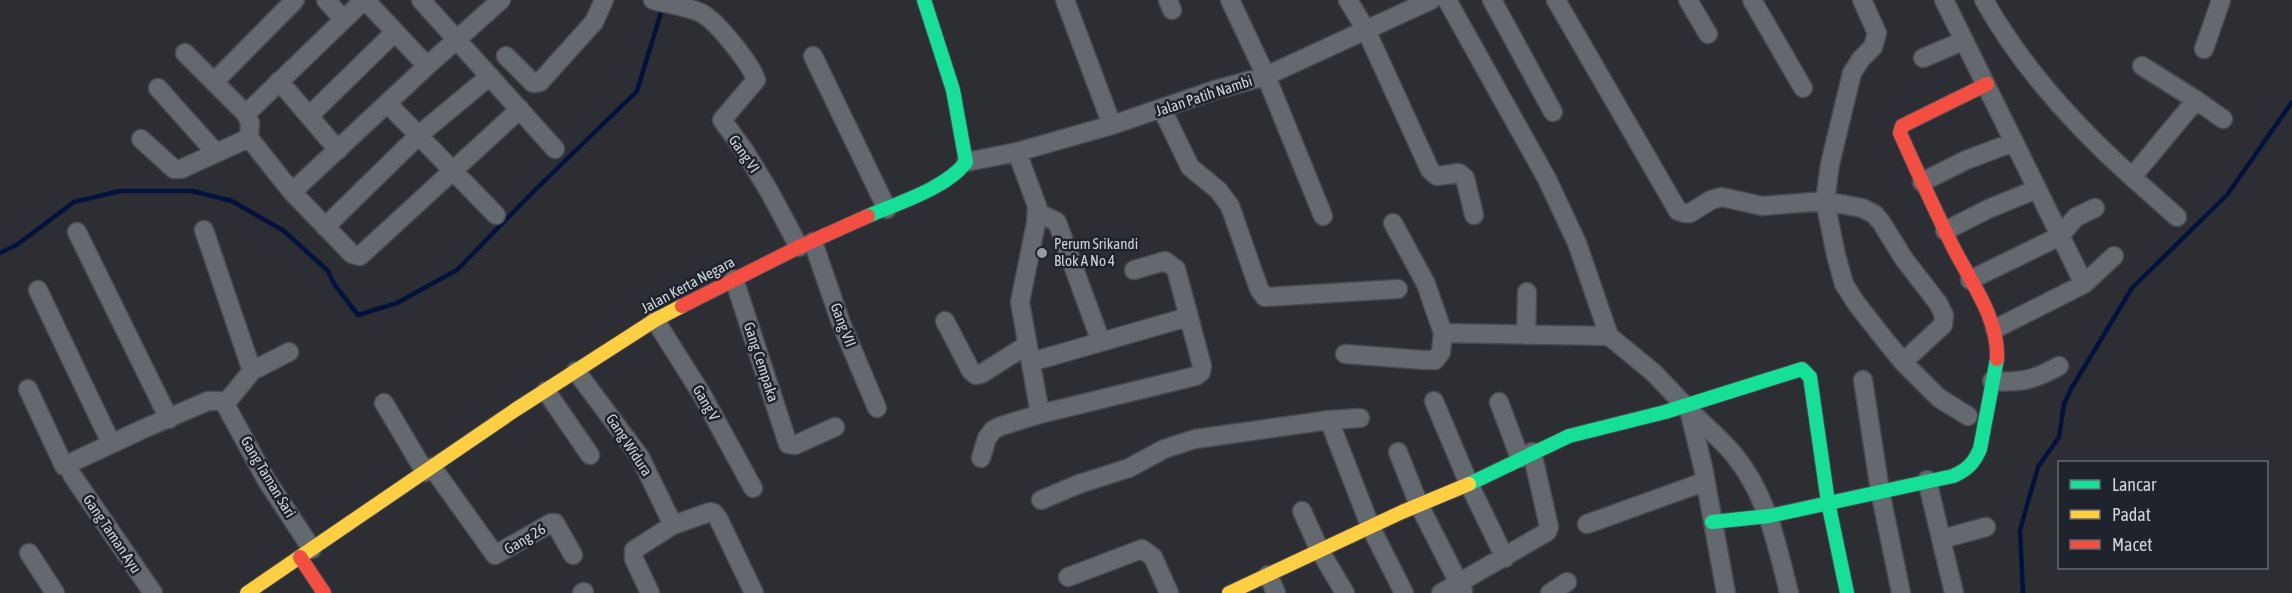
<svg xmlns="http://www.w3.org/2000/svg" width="2292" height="593" font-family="'Asap Condensed',sans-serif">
<rect width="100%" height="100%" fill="#2c2e34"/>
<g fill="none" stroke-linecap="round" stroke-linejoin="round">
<!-- stream -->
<path stroke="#04113b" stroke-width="4.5" d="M 0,253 L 18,244 L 74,202 L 120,191 L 192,191 L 232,201 L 284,231 L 328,271 L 334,284 L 358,315 L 397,303 L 457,270 L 534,191 L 637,91 L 663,6
M 2023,593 L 2020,530 L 2038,467 L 2059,437 L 2064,404 L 2071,389 L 2132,288 L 2227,195 L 2292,102"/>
<defs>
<path id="street" d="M 326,0 L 343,19
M 421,0 L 555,149
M 653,0 C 667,4 691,7 703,14 C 718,23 751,64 756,80 L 722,120 L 744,150 L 769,191 L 799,247
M 1065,0 L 1112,125
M 1168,0 L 1172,10
M 1230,0 L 1266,76 L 1323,216
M 1348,0 L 1366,30 L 1430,170 L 1437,176 L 1459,173 L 1465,178 L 1474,215
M 1447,0 L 1547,179 L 1577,243 L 1609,336 L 1654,373 L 1689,410 L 1703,467 L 1726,593
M 1492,0 L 1553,112
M 1556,0 L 1678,211 L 1684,213 L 1690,213 L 1711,200 L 1722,197 L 1762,206 L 1825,201 L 1862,208 L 1874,214 L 1881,222 L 1904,259 L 1938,303 L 1944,315 L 1943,325 L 1903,362
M 1688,0 L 1708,34
M 1752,0 L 1803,88
M 1862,0 L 1877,33 L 1873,47 L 1861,59 L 1852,73 L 1830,164 L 1825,201 L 1836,255 L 1844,284 L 1856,303 L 1885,340 L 1903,362 L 1939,398 L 1968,416
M 1944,0 L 2084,284
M 1984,0 C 2022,68 2074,125 2132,177 L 2196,100 L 2223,119
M 2204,49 L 2221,0
M 185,53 L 246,114
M 506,56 L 533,83 L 540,82 L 594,22 L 604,0
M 813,56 L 887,209
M 1923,58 L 1963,41
M 2142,66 L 2196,100
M 279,81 L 338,150
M 214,82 L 295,0
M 158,88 L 216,153
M 388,104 L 496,215
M 1162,109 L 1190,167 L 1218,190 L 1230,206 L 1259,289 L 1265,297 L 1398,289
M 309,116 L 395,32
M 249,138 L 250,123 L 246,114 L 361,3 L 369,4 L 427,66
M 141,139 L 174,169 L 181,169 L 249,138 L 292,192 L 427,66 L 501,0
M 1017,152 L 1037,206 L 1036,223 L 1020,302 L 1040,414
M 966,162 L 1017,152 L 1112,125 L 1215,90 L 1266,76 L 1431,0
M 2132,177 L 2177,217
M 1922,182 L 1966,160 L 2014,142
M 292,192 L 352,254 L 360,256 L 520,109
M 1037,212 L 1057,222 L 1097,331
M 325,227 L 419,135 L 490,76
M 204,230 L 252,371 L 225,404
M 1945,231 L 1988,209 L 2037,189
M 77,232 L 169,419
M 813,242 L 841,323 L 877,408
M 734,279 L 788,444 L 795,445 L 835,427
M 1970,280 L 2060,236 L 2076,217 L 2095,208
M 38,290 L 111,443
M 655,320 L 701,393 L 753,488
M 945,321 L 971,371 L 976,375 L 981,374 L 1027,345
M 1995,329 L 2084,284 L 2114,256
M 1443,333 L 1609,336
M 1526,335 L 1527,292
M 1345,354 L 1424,360 L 1435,360 L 1441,352 L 1443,333 L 1426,284 L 1393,223
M 1031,362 L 1188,317
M 252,371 L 289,352
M 576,371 L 640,457 L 673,525
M 1863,380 L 1880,491 L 1901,593
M 1992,381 C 2021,383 2034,380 2059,366
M 28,389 L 64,466 L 143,429 L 208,401 L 219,401 L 225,404
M 546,391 L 590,455
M 1434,401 L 1469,484 L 1505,558
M 1499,402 L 1520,458
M 384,403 L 425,472
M 225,404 L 267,481 L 312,549
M 1689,410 C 1704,425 1721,439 1735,456 C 1767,496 1777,544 1789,593
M 1329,420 L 1360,418
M 1398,452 L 1419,505 L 1463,591
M 981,458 L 987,438 L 993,430 L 1001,426 L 1040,414 L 1196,376 L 1201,372 L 1202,366 L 1176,269 L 1165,261 L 1134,270
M 432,467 L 495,555 L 551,523 L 555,523 L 573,555
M 72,475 L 153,593
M 1927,480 L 1954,593
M 1041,500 L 1079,484 L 1129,468 L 1164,449 L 1195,439 L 1329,420 L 1371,528 L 1404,593
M 1302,511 L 1320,551 L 1345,593
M 1587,524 L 1704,482
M 1942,539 L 1986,527
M 29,553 L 55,593
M 1268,575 L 1276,593
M 1068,577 L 1142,549 L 1153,557 L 1169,593
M 582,593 L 584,592
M 650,593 L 634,559 L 634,550 L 673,525 L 710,512 L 714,513 L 718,518 L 754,593
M 1441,593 L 1547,532 L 1549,527 L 1532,452
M 1550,593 L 1567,582"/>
<path id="fast" d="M 868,216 C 898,203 947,188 966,162 L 953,90 L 924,0
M 1469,484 L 1569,436 L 1665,412 L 1802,369 L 1810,377 L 1828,502 L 1847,593
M 1712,522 L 1769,516 L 1953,476 C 1967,470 1974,463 1980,449 L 1997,359"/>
<path id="slow" d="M 247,593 L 515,410 L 655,320 L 682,306
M 1229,593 L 1402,512 L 1469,484"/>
<path id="jam" d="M 1987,84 L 1902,126 L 1900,133 C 1917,171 1934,208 1952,245 C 1970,281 1999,318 1997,359
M 682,306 L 799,247 L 868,216
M 300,557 L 324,593"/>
</defs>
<!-- street casing -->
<use href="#street" stroke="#47494e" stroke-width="21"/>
<!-- fast casing -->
<use href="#fast" stroke="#47494e" stroke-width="16"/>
<!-- slow casing -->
<use href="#slow" stroke="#47494e" stroke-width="16"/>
<!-- jam casing -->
<use href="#jam" stroke="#47494e" stroke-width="16"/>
<!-- street -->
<use href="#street" stroke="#646970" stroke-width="18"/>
<!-- fast -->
<use href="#fast" stroke="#16e098" stroke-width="14"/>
<!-- slow -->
<use href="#slow" stroke="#ffcf43" stroke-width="14"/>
<!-- jam -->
<use href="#jam" stroke="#f24e42" stroke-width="14"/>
</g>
<!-- markers -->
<circle fill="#979aa0" stroke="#1e232c" stroke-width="2" cx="1042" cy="253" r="6"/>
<g text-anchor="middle" stroke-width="5" stroke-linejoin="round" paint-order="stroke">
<!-- street labels -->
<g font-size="15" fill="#d0d4da" stroke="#1e232c">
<text transform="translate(1204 96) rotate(-18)" y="5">Jalan Patih Nambi</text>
<text transform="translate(744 154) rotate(55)" y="5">Gang VI</text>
<text transform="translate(688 285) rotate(-28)" y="5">Jalan Kerta Negara</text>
<text transform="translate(843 325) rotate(69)" y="5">Gang VII</text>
<text transform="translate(761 362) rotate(72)" y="5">Gang Cempaka</text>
<text transform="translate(706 403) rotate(60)" y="5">Gang V</text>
<text transform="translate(629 445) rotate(57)" y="5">Gang Widura</text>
<text transform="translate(268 477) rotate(59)" y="5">Gang Taman Sari</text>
<text transform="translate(112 534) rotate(56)" y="5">Gang Taman Ayu</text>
<text transform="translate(525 539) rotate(-31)" y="5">Gang 26</text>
</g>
<!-- poi labels -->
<g font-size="15" fill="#d0d4da" stroke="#1e232c" text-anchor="start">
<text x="1054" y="249">Perum Srikandi<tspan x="1054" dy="17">Blok A No 4</tspan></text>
</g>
</g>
<!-- legend -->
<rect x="2058" y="461" width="210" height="108" fill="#1e232c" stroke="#656a72" stroke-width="1.5"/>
<rect x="2070" y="480" width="30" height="9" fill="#16e098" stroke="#656a72" stroke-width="1.5"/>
<text x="2112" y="491" font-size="18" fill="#d0d4da">Lancar</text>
<rect x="2070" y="510" width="30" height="9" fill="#ffcf43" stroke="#656a72" stroke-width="1.5"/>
<text x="2112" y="521" font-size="18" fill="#d0d4da">Padat</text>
<rect x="2070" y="540" width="30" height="9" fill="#f24e42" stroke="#656a72" stroke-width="1.5"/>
<text x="2112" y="551" font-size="18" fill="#d0d4da">Macet</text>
</svg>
